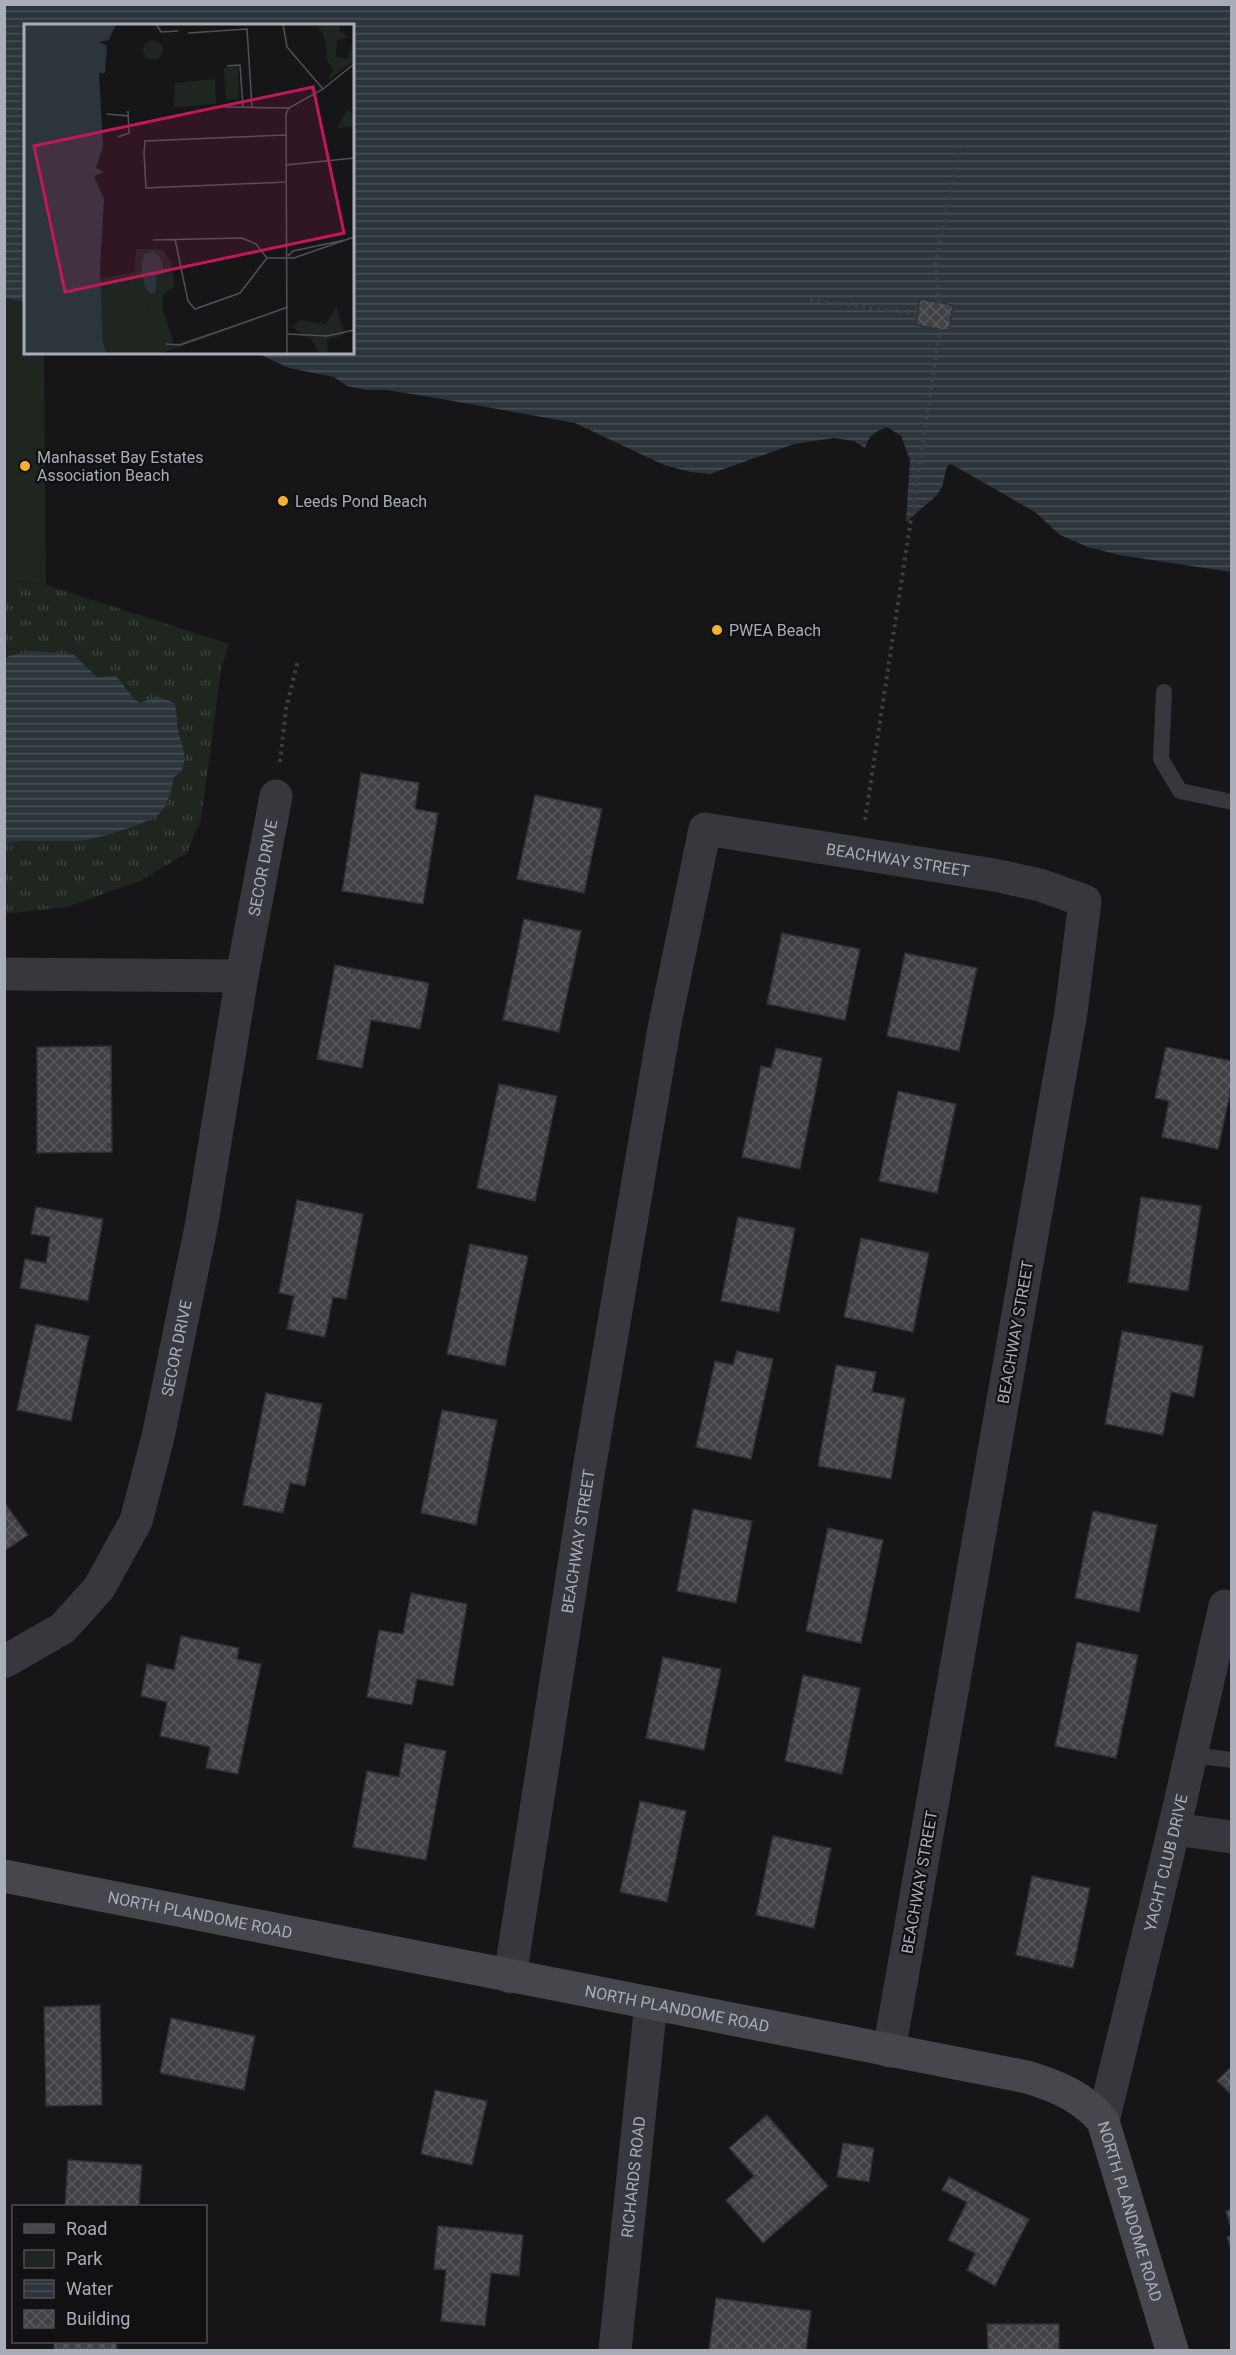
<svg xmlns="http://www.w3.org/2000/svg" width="1236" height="2355" font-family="Roboto,sans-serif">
<defs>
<pattern id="grass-tufts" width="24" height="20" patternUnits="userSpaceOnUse" patternTransform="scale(1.5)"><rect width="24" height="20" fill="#1e261f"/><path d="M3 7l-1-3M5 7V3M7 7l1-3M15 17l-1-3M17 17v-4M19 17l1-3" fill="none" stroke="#3c433d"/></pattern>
<pattern id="water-rules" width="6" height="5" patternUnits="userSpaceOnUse" patternTransform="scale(1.5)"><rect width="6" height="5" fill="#2c353c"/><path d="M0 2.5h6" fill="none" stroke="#485056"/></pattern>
<pattern id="building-cross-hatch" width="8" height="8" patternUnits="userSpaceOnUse" patternTransform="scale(1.5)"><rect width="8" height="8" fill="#404145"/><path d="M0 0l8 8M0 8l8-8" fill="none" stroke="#595a5e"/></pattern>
</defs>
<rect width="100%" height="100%" fill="#161618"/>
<!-- grass -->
<path fill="url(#grass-tufts)" d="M 5,580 L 46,585 L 229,644 L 221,670 L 201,820 L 187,853 L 142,880 L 67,907 L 5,914 Z"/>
<!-- green -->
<path fill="#1e261f" d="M 5,298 L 25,302 L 26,352 L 44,353 L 46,585 L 5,580 Z"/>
<!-- water -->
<path fill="url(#water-rules)" d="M 4,5 L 1231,5 L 1231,572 L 1119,555 L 1088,547 L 1060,535 L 1035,512 L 951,464 L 947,466 L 942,487 L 937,495 L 906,522 L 910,460 L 901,436 L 887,427 C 875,432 869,435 865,448 L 854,441 L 834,438 L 794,444 L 710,474 L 690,472 L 664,465 L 575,423 L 425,396 L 386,390 L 367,390 L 347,386 L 334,377 L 289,368 L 263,356 L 247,353 L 352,352 L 352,26 L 26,26 L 25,302 L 5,298 Z
M 30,651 L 73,654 L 97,677 L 116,676 L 135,700 L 141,703 L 157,696 L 174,703 C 178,713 176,723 179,733 C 183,751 187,751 182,771 L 174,777 C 171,790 169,802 161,812 C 152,823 94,840 79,841 C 54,842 30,839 5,843 L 5,659 L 9,656 Z"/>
<!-- building -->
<path fill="url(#building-cross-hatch)" stroke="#303034" stroke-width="1.5" d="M 920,299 L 953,305 L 949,331 L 916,325 Z
M 361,773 L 419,783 L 415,809 L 438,813 L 423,904 L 342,891 Z
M 535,795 L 602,809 L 584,893 L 517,879 Z
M 524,919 L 581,931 L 559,1032 L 503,1020 Z
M 782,933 L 860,949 L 845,1020 L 767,1004 Z
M 905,953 L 977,968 L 959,1051 L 887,1036 Z
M 335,965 L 429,983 L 420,1029 L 371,1020 L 362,1068 L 317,1059 Z
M 111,1046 L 112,1152 L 37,1153 L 37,1047 Z
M 1166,1047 L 1232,1061 L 1232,1085 L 1218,1149 L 1162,1137 L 1169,1101 L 1155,1098 Z
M 776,1048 L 822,1058 L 800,1169 L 742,1157 L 761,1066 L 771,1068 Z
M 499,1084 L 557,1096 L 535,1201 L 477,1188 Z
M 898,1091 L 956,1104 L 937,1193 L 879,1181 Z
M 1141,1197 L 1201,1206 L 1188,1291 L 1128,1282 Z
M 297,1200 L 363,1214 L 346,1299 L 333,1297 L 325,1337 L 287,1329 L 294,1296 L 279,1293 Z
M 36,1207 L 103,1219 L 88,1301 L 20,1288 L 25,1259 L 46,1263 L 50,1237 L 31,1234 Z
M 738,1217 L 795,1228 L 779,1312 L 721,1301 Z
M 861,1238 L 929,1253 L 913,1332 L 844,1317 Z
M 470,1244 L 528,1256 L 505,1366 L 447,1354 Z
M 36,1324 L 89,1336 L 71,1421 L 17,1410 Z
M 1122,1331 L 1203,1346 L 1194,1397 L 1171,1392 L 1163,1435 L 1105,1424 Z
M 737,1351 L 773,1359 L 751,1459 L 696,1447 L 715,1361 L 733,1365 Z
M 836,1365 L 876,1372 L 872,1392 L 905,1398 L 891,1479 L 818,1466 Z
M 266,1393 L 322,1404 L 305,1486 L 290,1483 L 283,1513 L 243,1505 Z
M 442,1410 L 497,1420 L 476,1525 L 421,1513 Z
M 4,1502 L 28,1535 L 4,1551 Z
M 693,1509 L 752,1521 L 736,1603 L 677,1591 Z
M 1093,1511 L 1157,1525 L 1139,1612 L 1075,1598 Z
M 828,1528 L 883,1540 L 861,1643 L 806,1631 Z
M 411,1593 L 467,1604 L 453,1686 L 417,1679 L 412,1705 L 367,1697 L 379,1630 L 403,1634 Z
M 181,1636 L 239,1648 L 237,1659 L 261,1664 L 238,1774 L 206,1768 L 210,1747 L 160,1736 L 167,1702 L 141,1696 L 147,1664 L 174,1670 Z
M 1077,1642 L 1138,1655 L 1116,1758 L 1055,1746 Z
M 663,1657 L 721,1669 L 704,1750 L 646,1738 Z
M 803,1675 L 860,1688 L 842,1774 L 785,1761 Z
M 405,1743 L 446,1751 L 426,1860 L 353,1847 L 367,1771 L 399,1777 Z
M 640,1801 L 686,1811 L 667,1902 L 620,1892 Z
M 773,1836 L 831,1848 L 814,1928 L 756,1915 Z
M 1032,1876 L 1090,1888 L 1073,1968 L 1016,1955 Z
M 100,2005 L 102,2105 L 46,2106 L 44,2007 Z
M 171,2018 L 255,2036 L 244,2090 L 160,2073 Z
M 1232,2066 L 1232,2095 L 1217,2081 Z
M 435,2090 L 487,2101 L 472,2165 L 421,2154 Z
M 767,2115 L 828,2186 L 763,2243 L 726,2200 L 754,2176 L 729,2148 Z
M 843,2143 L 874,2148 L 869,2182 L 837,2177 Z
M 68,2160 L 142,2165 L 139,2206 L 65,2206 Z
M 949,2177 L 1029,2219 L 995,2286 L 967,2270 L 975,2253 L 948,2240 L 967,2202 L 942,2190 Z
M 1232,2209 L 1232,2232 L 1226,2211 Z
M 438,2226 L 523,2235 L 519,2276 L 491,2273 L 485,2326 L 441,2321 L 446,2270 L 434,2269 Z
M 1232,2236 L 1232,2252 L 1227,2237 Z
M 716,2298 L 811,2311 L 806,2350 L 709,2350 Z
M 987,2324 L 1059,2324 L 1059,2350 L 988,2350 Z
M 54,2342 L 116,2342 L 117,2350 L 54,2350 Z"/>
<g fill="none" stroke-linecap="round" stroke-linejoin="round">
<!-- path -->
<path stroke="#3d3f44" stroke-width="4" stroke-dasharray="3 4.5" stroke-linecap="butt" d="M 810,300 L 918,314
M 939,303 L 936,263 L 960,147
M 280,762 L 286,709 L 298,660
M 865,820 L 940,329"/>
<!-- service -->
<path stroke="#37383d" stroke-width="16" d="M 1164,692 L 1161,759 L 1180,791 L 1232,802
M 1191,1755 L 1232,1760"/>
<!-- minor -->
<g stroke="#37383d" stroke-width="33">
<path d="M 4,974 L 242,976"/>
<path id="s1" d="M 4,1662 L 63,1628 L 99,1588 L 136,1521 L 158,1437 L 202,1222 L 242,976 L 276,796"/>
<path d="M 1174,1829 L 1232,1837"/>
<path id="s2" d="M 510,1977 L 589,1469 L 665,1023 L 705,829 L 994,875 L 1040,885 L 1085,901 L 1071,1012 L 889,2051"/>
<path id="s3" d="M 1103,2121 L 1174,1829 L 1225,1606"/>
<path id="s4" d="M 615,2350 L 651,2003"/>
</g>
<!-- secondary -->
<path stroke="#45474d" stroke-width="33" id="s5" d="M 4,1876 L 1027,2077 C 1057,2086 1083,2097 1103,2121 L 1172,2350"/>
</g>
<!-- markers -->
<g fill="#f2b134" stroke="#111113" stroke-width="2">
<circle cx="25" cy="466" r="6"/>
<circle cx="283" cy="501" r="6"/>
<circle cx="717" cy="630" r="6"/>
</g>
<g text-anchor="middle" stroke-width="4.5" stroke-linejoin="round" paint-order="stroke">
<!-- poi labels -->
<g font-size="16" fill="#a8adb8" stroke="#111113" text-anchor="start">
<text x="37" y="463">Manhasset Bay Estates<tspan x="37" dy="18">Association Beach</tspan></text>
<text x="295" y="507">Leeds Pond Beach</text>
<text x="729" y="636">PWEA Beach</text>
</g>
<!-- street labels -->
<g font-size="16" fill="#a8adb8" stroke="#111113">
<text dy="6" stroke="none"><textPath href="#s2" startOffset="1360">BEACHWAY STREET</textPath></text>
<text dy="6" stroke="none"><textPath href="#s1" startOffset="864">SECOR DRIVE</textPath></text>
<text transform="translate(1015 1332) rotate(-80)" y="6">BEACHWAY STREET</text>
<text dy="6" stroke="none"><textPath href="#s1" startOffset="376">SECOR DRIVE</textPath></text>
<text dy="6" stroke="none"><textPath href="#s2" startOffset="441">BEACHWAY STREET</textPath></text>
<text dy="6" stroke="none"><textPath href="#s3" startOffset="266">YACHT CLUB DRIVE</textPath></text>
<text transform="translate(919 1882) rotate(-80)" y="6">BEACHWAY STREET</text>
<text dy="6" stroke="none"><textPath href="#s5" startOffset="200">NORTH PLANDOME ROAD</textPath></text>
<text dy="6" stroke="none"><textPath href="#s5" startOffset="686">NORTH PLANDOME ROAD</textPath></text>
<text dy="6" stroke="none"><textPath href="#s4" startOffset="174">RICHARDS ROAD</textPath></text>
<text dy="6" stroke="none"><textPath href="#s5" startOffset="1226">NORTH PLANDOME ROAD</textPath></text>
</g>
</g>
<!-- overview -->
<g transform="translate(24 24)">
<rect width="330" height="330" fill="#161618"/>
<path d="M 112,225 L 138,225 L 147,238 L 151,262 L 139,271 L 139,286 L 133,288 L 125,287 L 110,261 Z" fill="#1e261f"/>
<path d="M 293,0 L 315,0 L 316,7 L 325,13 L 313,16 L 312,33 L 323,35 L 330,15 L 330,37 L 303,57 L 309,45 L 303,36 L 302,17 ZM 323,86 L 330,91 L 330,103 L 313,104 ZM 312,283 L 321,311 L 303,315 L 304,330 L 296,330 L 287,315 L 268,303 L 276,296 L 302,300 Z" fill="#1e261f"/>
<path d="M119 26a10 10 0 1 1 20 0a10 10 0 1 1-20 0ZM 214,43 L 215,75 L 202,76 L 200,44 ZM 191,55 L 192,80 L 150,83 L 151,59 ZM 110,248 L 110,261 L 125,287 L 139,286 L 150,320 L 264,285 L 135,330 L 83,330 L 79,318 L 76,255 Z" fill="#1e261f"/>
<path d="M 0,0 L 92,0 L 85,16 L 75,18 L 83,22 L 81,49 L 75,49 L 79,122 L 72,144 L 80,148 L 70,152 L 80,175 L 76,246 L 79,318 L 83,330 L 0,330 ZM 128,227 L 136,232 L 141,249 L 132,252 L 132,268 L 127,270 L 121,264 L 117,243 L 120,230 Z" fill="#2c353c"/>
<path fill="none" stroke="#505258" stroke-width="1.5" d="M 132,0 L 137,8 L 154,7M 259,0 L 263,23 L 299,65M 164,9 L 223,5 L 228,83M 203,42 L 216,41 L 219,83M 201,83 L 265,84M 83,90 L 105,92M 262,111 L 121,117 L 120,129 L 122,164 L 263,158M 94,113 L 105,109 L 104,87M 262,141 L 330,134M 151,215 L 164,277 L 171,285 L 216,269 L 243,234M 129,216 L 218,214 L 232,220 L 243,234 L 270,234 L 330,213M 264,232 L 269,227 L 321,216M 264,310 L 303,312 L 330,306M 142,320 L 156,321 L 264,283M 263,330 L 262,90 L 265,84 L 299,65 L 330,40"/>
<path fill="#c2185b" fill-opacity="0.15" stroke="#c2185b" stroke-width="3" d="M 289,63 L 320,209 L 41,268 L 10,122 Z"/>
<rect width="330" height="330" fill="none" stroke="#a8adb8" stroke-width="3"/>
</g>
<!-- border -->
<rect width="1236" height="2355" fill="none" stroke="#a8adb8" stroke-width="12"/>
<!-- legend -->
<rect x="12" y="2205" width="195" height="138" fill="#111113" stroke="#4d4f55" stroke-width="1.5"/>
<rect x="24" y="2224" width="30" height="9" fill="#45474d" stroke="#4d4f55" stroke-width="1.5"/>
<text x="66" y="2235" font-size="18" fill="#a8adb8">Road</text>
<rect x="24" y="2250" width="30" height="18" fill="#1e261f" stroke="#4d4f55" stroke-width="1.5"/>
<text x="66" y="2265" font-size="18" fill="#a8adb8">Park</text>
<rect x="24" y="2280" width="30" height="18" fill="url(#water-rules)" stroke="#4d4f55" stroke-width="1.5"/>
<text x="66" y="2295" font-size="18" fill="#a8adb8">Water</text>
<rect x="24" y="2310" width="30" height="18" fill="url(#building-cross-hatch)" stroke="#4d4f55" stroke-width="1.5"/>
<text x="66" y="2325" font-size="18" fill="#a8adb8">Building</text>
</svg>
